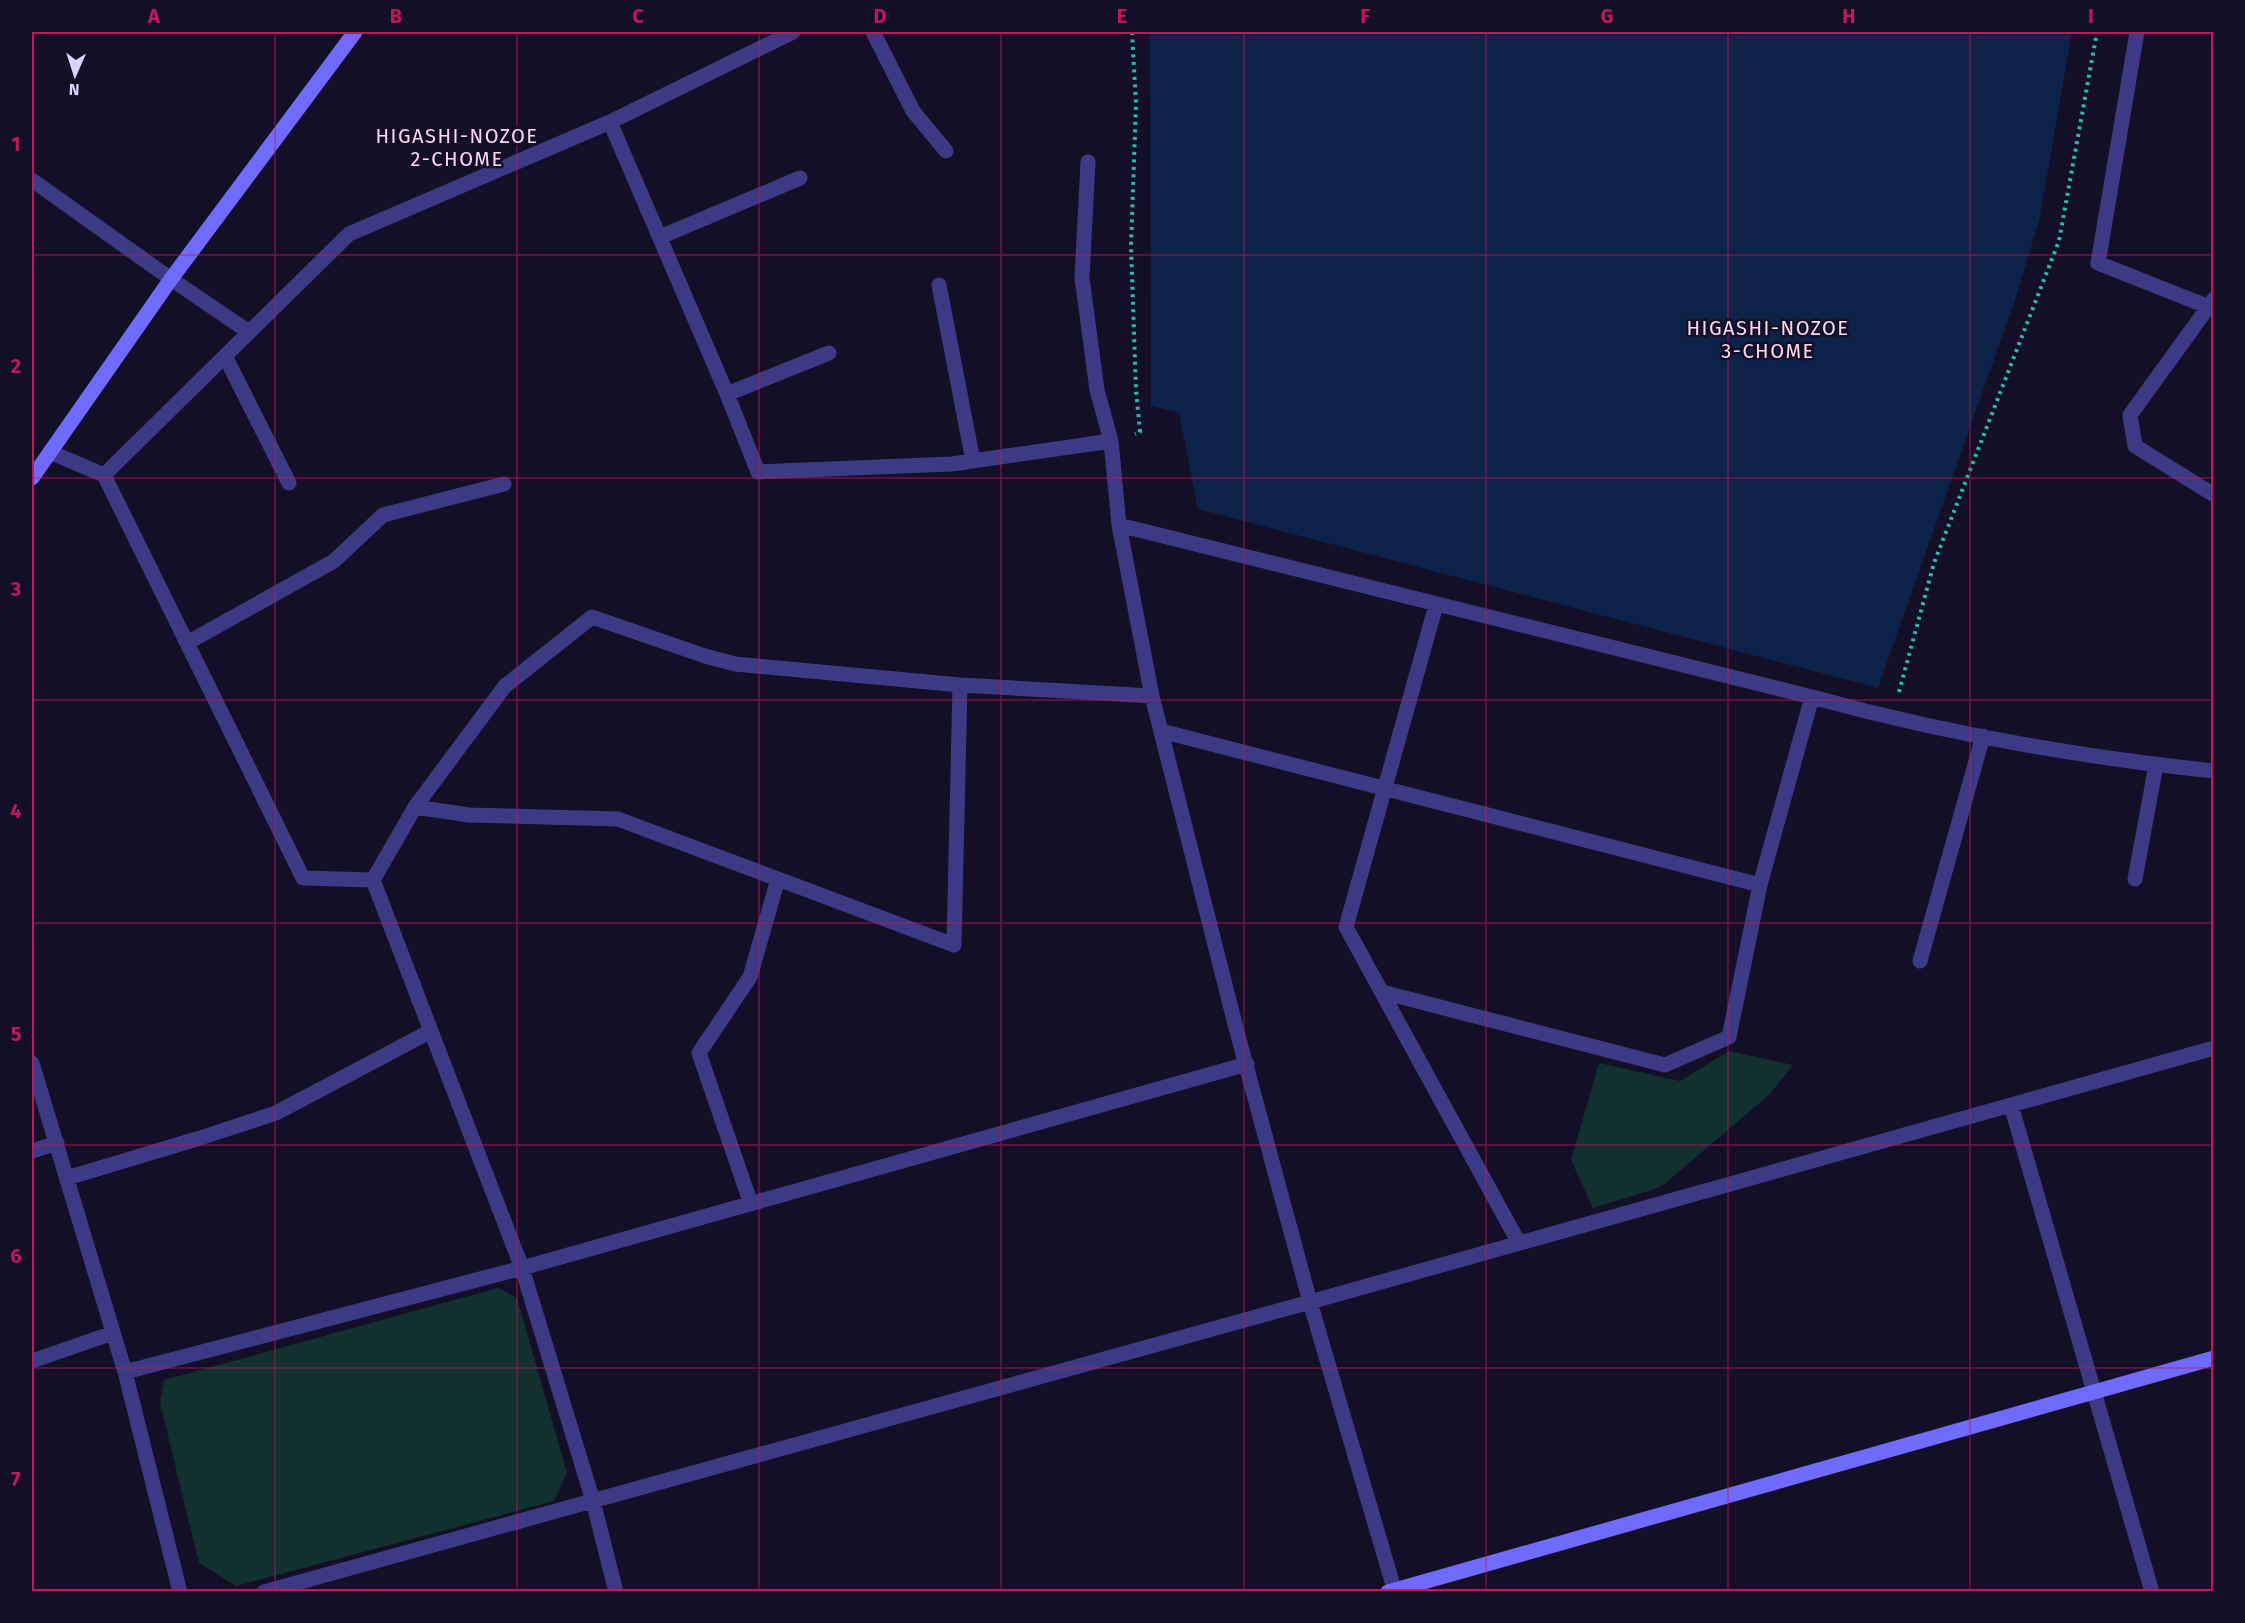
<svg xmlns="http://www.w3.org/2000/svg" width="2245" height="1623" font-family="'Fira Sans',sans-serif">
<rect width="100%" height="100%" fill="#130f26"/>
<!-- green -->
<path fill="#12302f" d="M 1729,1051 L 1793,1065 L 1769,1095 L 1663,1185 L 1652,1190 L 1593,1208 L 1571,1160 L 1599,1063 L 1680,1081 Z
M 498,1288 L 517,1298 L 567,1473 L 554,1501 L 236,1586 L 199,1563 L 160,1403 L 164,1380 Z"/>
<!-- water -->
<path fill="#0c2248" d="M 1150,32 L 2072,32 L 2039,221 L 2014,303 L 1878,688 L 1198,509 L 1179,413 L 1151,406 Z"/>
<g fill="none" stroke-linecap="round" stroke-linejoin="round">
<!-- path -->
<path stroke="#2fb8b0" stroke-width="4" stroke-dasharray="3 4.5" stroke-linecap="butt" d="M 1132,32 L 1136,104 L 1131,246 L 1136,390 L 1140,432 L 1135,434
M 1899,692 L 1934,563 L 2059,241 L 2097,32"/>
<!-- lane -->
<path stroke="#3d3a85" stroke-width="15" d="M 2135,879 L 2156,765"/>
<!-- street -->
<path stroke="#3d3a85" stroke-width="15" d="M 873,32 L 913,111 L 946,151
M 2137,32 L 2098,263 L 2209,307
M 610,122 L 727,394 L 758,472 L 952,464 L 1111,441 L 1119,525 L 1152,696 L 1236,1028 L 1310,1302 L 1395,1592
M 1088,162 L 1082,278 L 1097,390 L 1111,441
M 32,180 L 171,279 L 249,332
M 660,237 L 800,178
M 939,285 L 973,461
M 2214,299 L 2130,415 L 2135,446 L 2214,495
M 225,356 L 289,483
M 727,394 L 829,353
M 50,452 L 104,475 L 349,234 L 610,122 L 793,32
M 104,475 L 303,878 L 373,880
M 1119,525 L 1812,697 C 1943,733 2078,757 2214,771
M 1436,605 L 1346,927 L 1519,1243
M 187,643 L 334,561 L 383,515 L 504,484
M 1161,731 L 1760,885
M 415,807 L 469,815 L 618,819 L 954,945 L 960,685
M 1920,961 L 1983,736
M 1382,992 L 1665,1065 L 1729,1037 L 1760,885 L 1812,697
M 32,1063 L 125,1372 L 180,1592
M 2011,1105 L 2152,1592
M 32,1151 L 57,1143
M 67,1178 L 200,1138 L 276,1113 L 431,1031
M 751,1204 L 699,1053 L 750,977 L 778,879
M 32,1361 L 113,1333
M 125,1372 L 522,1268 L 1247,1064
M 264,1592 L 1310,1302 L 2214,1048
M 616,1592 L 593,1501 L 522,1268 L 373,880 L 415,807 L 505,686 L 592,617 L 705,656 L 735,664 L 960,685 L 1152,696"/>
<!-- secondary -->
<path stroke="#6f6bff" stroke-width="15" d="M 32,478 L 171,279 L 355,32
M 1388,1592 L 2214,1358"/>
</g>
<!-- grid -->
<path fill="none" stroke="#c2185b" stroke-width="1.5" stroke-opacity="0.55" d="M 275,32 L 275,1592M 517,32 L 517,1592M 759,32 L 759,1592M 1001,32 L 1001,1592M 1244,32 L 1244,1592M 1486,32 L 1486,1592M 1728,32 L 1728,1592M 1970,32 L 1970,1592M 32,255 L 2214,255M 32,478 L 2214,478M 32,700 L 2214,700M 32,923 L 2214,923M 32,1145 L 2214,1145M 32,1368 L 2214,1368"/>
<g text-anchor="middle" stroke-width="5" stroke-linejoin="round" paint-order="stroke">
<!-- neighbourhood labels -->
<g font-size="20" letter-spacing="1.5" fill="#ffd6f0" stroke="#130f26">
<text x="457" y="143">HIGASHI-NOZOE<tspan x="457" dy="23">2-CHOME</tspan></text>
<text x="1768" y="335">HIGASHI-NOZOE<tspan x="1768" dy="23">3-CHOME</tspan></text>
</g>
</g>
<!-- border -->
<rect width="2245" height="1623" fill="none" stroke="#130f26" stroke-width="66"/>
<!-- north arrow -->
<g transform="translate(75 75) rotate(183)" stroke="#130f26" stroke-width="4.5" paint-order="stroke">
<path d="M0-4.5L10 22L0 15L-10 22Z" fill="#d9d4ff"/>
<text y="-9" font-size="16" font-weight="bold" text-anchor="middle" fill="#d9d4ff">N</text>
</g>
<rect x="33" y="33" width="2179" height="1557" fill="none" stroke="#c2185b" stroke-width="2"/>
<g font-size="20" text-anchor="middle" font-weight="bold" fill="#c2185b">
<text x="154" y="23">A</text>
<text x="396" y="23">B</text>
<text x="638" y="23">C</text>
<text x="880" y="23">D</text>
<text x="1122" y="23">E</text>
<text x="1365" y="23">F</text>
<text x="1607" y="23">G</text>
<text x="1849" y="23">H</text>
<text x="2091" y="23">I</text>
<text x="16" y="151">1</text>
<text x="16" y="373">2</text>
<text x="16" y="596">3</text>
<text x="16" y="818">4</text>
<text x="16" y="1041">5</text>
<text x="16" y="1263">6</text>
<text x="16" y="1486">7</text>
</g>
</svg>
